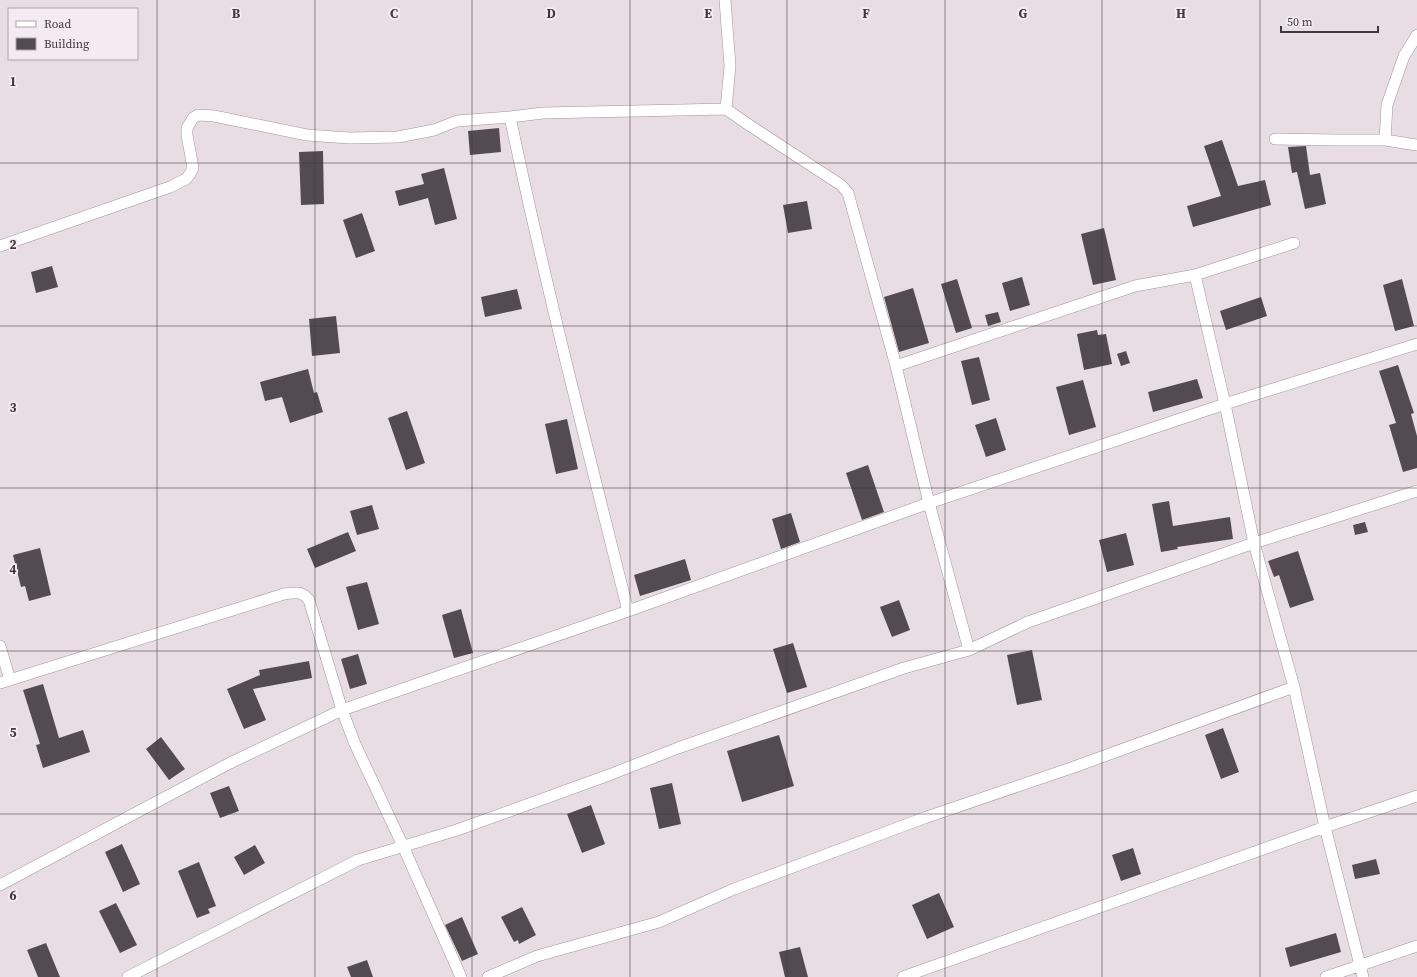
<svg xmlns="http://www.w3.org/2000/svg" width="1417" height="977" font-family="'Source Serif 4',serif">
<rect width="100%" height="100%" fill="#e8dde3"/>
<!-- building -->
<path fill="#544b50" d="M 499,128 L 501,152 L 470,155 L 468,131 Z
M 1222,140 L 1238,186 L 1265,180 L 1271,205 L 1193,227 L 1187,206 L 1221,196 L 1204,146 Z
M 1306,146 L 1310,175 L 1320,173 L 1326,204 L 1305,209 L 1297,172 L 1292,173 L 1288,147 Z
M 323,151 L 324,204 L 301,205 L 299,152 Z
M 444,168 L 457,219 L 435,225 L 428,198 L 399,206 L 395,191 L 424,184 L 421,174 Z
M 807,201 L 812,229 L 788,233 L 783,205 Z
M 362,213 L 375,251 L 356,258 L 343,220 Z
M 1104,228 L 1116,280 L 1093,285 L 1081,234 Z
M 52,266 L 58,287 L 36,293 L 31,272 Z
M 1022,277 L 1030,305 L 1010,311 L 1002,283 Z
M 957,279 L 972,328 L 956,333 L 941,284 Z
M 1402,279 L 1414,326 L 1395,331 L 1383,285 Z
M 913,288 L 929,343 L 899,352 L 884,297 Z
M 517,289 L 522,309 L 485,317 L 481,297 Z
M 1261,297 L 1267,316 L 1226,330 L 1220,311 Z
M 998,312 L 1001,322 L 988,326 L 985,315 Z
M 336,316 L 340,353 L 312,356 L 309,319 Z
M 1097,330 L 1098,335 L 1106,334 L 1112,364 L 1084,370 L 1077,334 Z
M 1126,351 L 1130,363 L 1121,366 L 1117,354 Z
M 979,357 L 990,400 L 972,405 L 961,361 Z
M 1398,365 L 1414,413 L 1411,414 L 1417,436 L 1417,468 L 1403,472 L 1389,425 L 1396,423 L 1379,371 Z
M 308,369 L 314,393 L 317,392 L 323,412 L 290,423 L 282,397 L 265,401 L 260,382 Z
M 1197,379 L 1203,398 L 1153,412 L 1148,392 Z
M 1083,380 L 1096,427 L 1069,435 L 1056,387 Z
M 407,411 L 425,463 L 406,470 L 388,418 Z
M 996,418 L 1006,450 L 986,457 L 975,425 Z
M 567,419 L 578,469 L 556,474 L 545,424 Z
M 868,465 L 884,512 L 862,520 L 846,473 Z
M 1169,501 L 1173,526 L 1230,517 L 1233,539 L 1177,547 L 1178,549 L 1161,552 L 1152,504 Z
M 372,505 L 379,529 L 357,535 L 350,511 Z
M 791,513 L 800,542 L 781,549 L 772,519 Z
M 1365,522 L 1368,532 L 1355,535 L 1353,525 Z
M 348,532 L 356,551 L 315,568 L 307,549 Z
M 1126,533 L 1134,565 L 1107,572 L 1099,540 Z
M 40,548 L 51,595 L 29,601 L 25,586 L 21,587 L 13,555 Z
M 1298,551 L 1314,600 L 1290,608 L 1279,575 L 1274,577 L 1268,561 Z
M 685,559 L 691,580 L 640,596 L 634,575 Z
M 367,582 L 379,624 L 358,630 L 346,587 Z
M 899,600 L 910,630 L 892,637 L 880,607 Z
M 461,609 L 473,653 L 454,658 L 442,615 Z
M 793,643 L 807,687 L 787,693 L 773,649 Z
M 1032,650 L 1042,700 L 1017,705 L 1007,655 Z
M 358,654 L 367,684 L 350,689 L 341,659 Z
M 309,661 L 312,678 L 253,689 L 266,720 L 244,729 L 227,689 L 260,675 L 259,670 Z
M 43,684 L 59,738 L 83,730 L 90,752 L 43,768 L 36,745 L 40,744 L 23,690 Z
M 1223,728 L 1239,772 L 1221,779 L 1205,735 Z
M 779,735 L 794,786 L 742,802 L 727,751 Z
M 161,737 L 185,769 L 169,780 L 146,749 Z
M 672,783 L 681,824 L 659,829 L 650,788 Z
M 229,786 L 239,811 L 220,818 L 210,793 Z
M 591,805 L 605,844 L 582,853 L 567,814 Z
M 122,844 L 140,884 L 123,892 L 105,852 Z
M 255,845 L 265,863 L 244,875 L 234,857 Z
M 1133,848 L 1141,874 L 1121,881 L 1112,855 Z
M 1376,859 L 1380,874 L 1355,879 L 1352,865 Z
M 199,862 L 216,906 L 208,909 L 210,913 L 197,918 L 178,871 Z
M 939,893 L 954,927 L 927,939 L 912,905 Z
M 116,903 L 137,945 L 120,953 L 99,911 Z
M 522,907 L 536,935 L 519,944 L 518,940 L 514,942 L 501,917 Z
M 462,917 L 478,954 L 462,961 L 445,925 Z
M 1336,933 L 1341,952 L 1290,967 L 1285,948 Z
M 46,943 L 60,977 L 38,977 L 27,950 Z
M 800,947 L 808,977 L 785,977 L 779,952 Z
M 367,960 L 373,977 L 351,977 L 347,967 Z"/>
<g fill="none" stroke-linecap="round" stroke-linejoin="round">
<defs>
<path id="minor" d="M 725,0 L 730,66 L 726,109 L 749,125 L 841,185 L 848,193 L 896,366
M 1275,139 L 1338,140 L 1385,140 L 1417,145
M 1385,140 L 1387,105 L 1404,56 L 1417,35
M 0,246 L 144,196 L 170,187 L 186,179 L 190,174 L 193,168 L 187,135 L 187,128 L 193,118 L 198,115 L 214,116 L 307,135 L 349,138 L 398,137 L 434,130 L 457,121 L 510,117
M 1195,275 L 1225,404 L 1254,543 L 1294,687 L 1325,827 L 1363,977
M 628,611 C 587,447 545,283 510,117 L 543,113 L 726,109
M 0,646 L 10,680
M 969,650 L 929,503 L 896,366 L 1135,286 L 1195,275 L 1294,243
M 0,683 L 284,594 C 295,593 301,590 309,600 L 342,710 L 355,744 L 403,846 L 461,977
M 0,885 L 230,763 L 342,710 L 628,611 L 929,503 L 1225,404 L 1417,344
M 128,977 L 358,860 L 457,830 L 609,775 L 678,748 L 904,668 L 969,650 L 1028,622 L 1254,543 L 1417,491
M 488,977 L 537,956 L 659,922 L 734,889 L 924,818 L 1074,767 L 1294,687
M 903,977 L 1325,827 L 1417,796
M 1326,977 L 1417,946"/>
</defs>
<!-- minor casing -->
<use href="#minor" stroke="#9f959b" stroke-width="12"/>
<!-- minor -->
<use href="#minor" stroke="#fff" stroke-width="11"/>
</g>
<!-- grid -->
<path fill="none" stroke="#3e393c" stroke-width="1" stroke-opacity="0.55" d="M 157,0 L 157,977M 315,0 L 315,977M 472,0 L 472,977M 630,0 L 630,977M 787,0 L 787,977M 945,0 L 945,977M 1102,0 L 1102,977M 1260,0 L 1260,977M 0,163 L 1417,163M 0,326 L 1417,326M 0,488 L 1417,488M 0,651 L 1417,651M 0,814 L 1417,814"/>
<g font-size="13" text-anchor="middle" font-weight="bold" fill="#3e393c" stroke="#f5eaf1" stroke-width="4" stroke-linejoin="round" paint-order="stroke">
<text x="236" y="18">B</text>
<text x="394" y="18">C</text>
<text x="551" y="18">D</text>
<text x="708" y="18">E</text>
<text x="866" y="18">F</text>
<text x="1023" y="18">G</text>
<text x="1181" y="18">H</text>
<text x="13" y="86">1</text>
<text x="13" y="249">2</text>
<text x="13" y="412">3</text>
<text x="13" y="574">4</text>
<text x="13" y="737">5</text>
<text x="13" y="900">6</text>
</g>
<!-- legend -->
<rect x="8" y="8" width="130" height="52" fill="#f5eaf1" stroke="#aca3a9"/>
<rect x="16" y="21" width="20" height="6" fill="#ffffff" stroke="#aca3a9"/>
<text x="44" y="28" font-size="12" fill="#3e393c">Road</text>
<rect x="16" y="38" width="20" height="12" fill="#544b50" stroke="#aca3a9"/>
<text x="44" y="48" font-size="12" fill="#3e393c">Building</text>
<!-- scale -->
<path d="M1281 26v6h97v-6" fill="none" stroke="#3e393c" stroke-width="2"/>
<text x="1287" y="26" font-size="12" fill="#3e393c" stroke="#f5eaf1" stroke-width="3" paint-order="stroke">50 m</text>
</svg>
